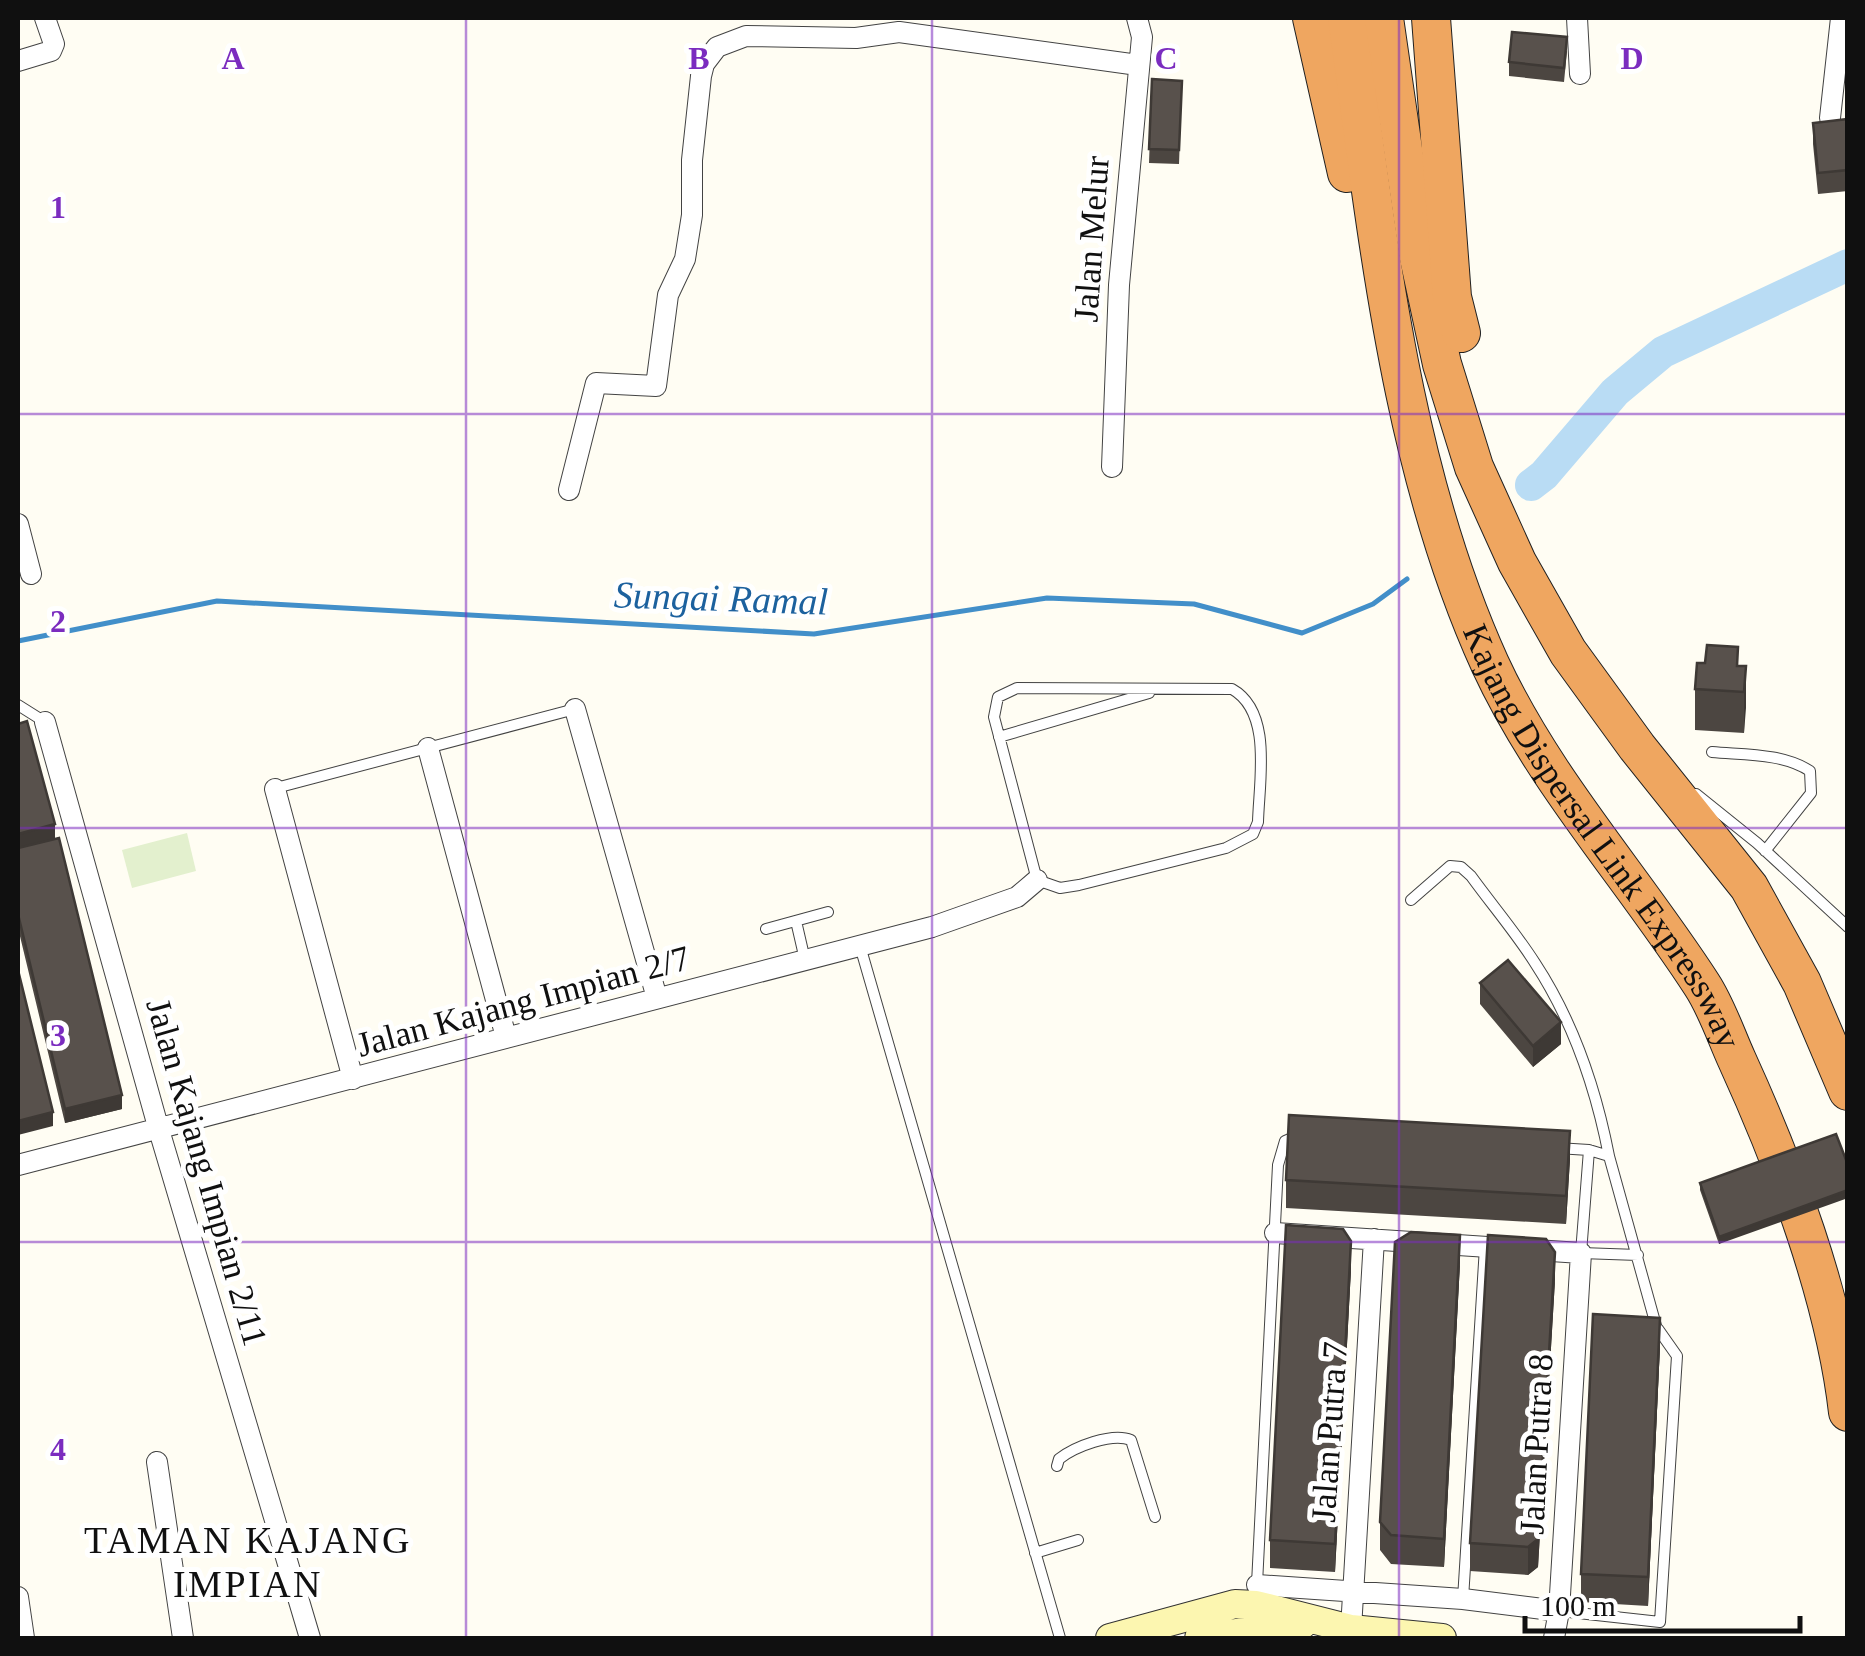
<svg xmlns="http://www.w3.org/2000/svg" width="1865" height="1656" font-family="Georgia,serif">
<rect width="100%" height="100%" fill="#fffdf3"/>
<!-- pitch -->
<path fill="#e3f0ce" d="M 187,833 L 196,871 L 132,888 L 122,850 Z"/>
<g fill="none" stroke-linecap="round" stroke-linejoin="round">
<!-- stream -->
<path stroke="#428fc9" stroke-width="5" d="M 18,641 L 217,601 L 814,634 L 1047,598 L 1194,604 L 1302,633 L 1373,604 L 1407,579"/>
<!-- river -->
<path stroke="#b9dcf4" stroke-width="32" d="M 1531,485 L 1544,475 L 1615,392 L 1663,352 L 1848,265"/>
<defs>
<path id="lane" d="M 1017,688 L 1232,689 C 1273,712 1259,781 1258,822 L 1253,834 L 1226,848 L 1079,885 L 1060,888 L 1037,880 L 994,717 L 998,697 Z
M 18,705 L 45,722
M 999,737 L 1149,693
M 1712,752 C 1744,755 1782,753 1810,771 L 1811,793 L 1765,851
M 276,788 L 575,709
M 1696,794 L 1757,843 L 1848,927
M 1411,900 L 1450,866 L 1461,867 L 1471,876 C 1492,905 1516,933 1535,963 C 1573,1021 1596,1089 1609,1156
M 796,921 L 805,960
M 766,929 L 828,912
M 860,946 L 1060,1638
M 1557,1148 L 1589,1150 L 1609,1156 L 1657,1329
M 1589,1150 L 1581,1253 L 1638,1255
M 1057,1466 L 1059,1459 C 1074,1447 1112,1432 1131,1440 L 1155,1517
M 1035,1553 L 1078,1540
M 1257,1584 L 1278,1165 L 1285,1141 L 1301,1134
M 1463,1599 L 1485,1247
M 1560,1611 L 1660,1622 L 1677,1356 L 1658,1329"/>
<path id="street" d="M 1577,18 L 1580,74
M 18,61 L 51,51 L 54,44 L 45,18
M 1830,118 L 1841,18
M 1112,467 L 1119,285 L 1142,37 L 1137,18
M 569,490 L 596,383 L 656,386 L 668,295 L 685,259 L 692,215 L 692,160 L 701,76 L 704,64 L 717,47 L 746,36 L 856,38 L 899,32 L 1138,65
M 18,524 L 31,574
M 575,709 L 657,998
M 45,722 L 159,1130 L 310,1638
M 428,748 L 506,1037
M 275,789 L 353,1079
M 18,1165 L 932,927 L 1017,897 L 1037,880
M 1275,1233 L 1581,1253 L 1559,1611 L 1554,1638
M 157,1462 L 183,1638
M 1257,1585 L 1463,1599 L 1559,1611
M 18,1597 L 24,1638
M 1351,1629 L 1374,1239"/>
<path id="secondary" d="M 1110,1638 L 1235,1604 L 1256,1605 L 1351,1629 L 1442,1638
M 1199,1638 L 1303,1624"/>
<g id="highway">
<path d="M 1312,18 L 1347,173"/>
<path id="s1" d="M 1347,18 C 1378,233 1399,464 1490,664 C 1544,781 1633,878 1702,985 C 1717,1008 1726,1036 1737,1060 C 1785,1165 1835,1298 1848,1412"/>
<path d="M 1384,18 L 1418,253 L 1442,364 L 1474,467 L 1517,562 L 1568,652 L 1637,747 L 1749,887 L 1802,983 L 1848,1091"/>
<path d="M 1431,18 L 1452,297 L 1461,333"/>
</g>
</defs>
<!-- lane casing -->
<use href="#lane" stroke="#434343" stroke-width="12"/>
<!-- street casing -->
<use href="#street" stroke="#434343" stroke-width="22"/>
<!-- secondary casing -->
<use href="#secondary" stroke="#323232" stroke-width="30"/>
<!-- highway casing -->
<use href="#highway" stroke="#212121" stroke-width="40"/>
<!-- lane -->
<use href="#lane" stroke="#fff" stroke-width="10"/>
<!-- street -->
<use href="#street" stroke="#fff" stroke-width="20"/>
<!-- secondary -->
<use href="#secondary" stroke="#fcf6b0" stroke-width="28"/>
<!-- highway -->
<use href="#highway" stroke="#efa660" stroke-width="38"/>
</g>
<!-- wall -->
<path fill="#4c4641" d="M 1567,51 L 1564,82 L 1509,76 L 1509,62 Z
M 1152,79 L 1182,81 L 1179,164 L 1149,163 Z
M 1848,119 L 1848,191 L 1818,194 L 1813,144 L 1813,123 Z
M 1738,666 L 1746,666 L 1744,733 L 1695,730 L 1695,689 Z
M 18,724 L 55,839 L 122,1109 L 65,1123 L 18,928 Z
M 1480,983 L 1561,1044 L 1533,1067 L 1480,1004 Z
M 1836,1134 L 1719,1244 L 1700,1190 L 1700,1183 Z
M 1570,1159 L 1566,1224 L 1286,1208 L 1286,1180 Z
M 1460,1263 L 1444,1567 L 1391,1564 L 1380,1550 L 1380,1522 Z
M 1351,1269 L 1335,1572 L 1270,1568 L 1270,1540 Z
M 1555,1280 L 1538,1567 L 1528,1575 L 1470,1571 L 1470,1543 Z
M 1660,1346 L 1648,1606 L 1581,1602 L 1581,1574 Z"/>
<!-- shaded-wall -->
<path fill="#3e3935" d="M 1746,666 L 1746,708 L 1744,733 L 1744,692 Z
M 55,824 L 55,839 L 18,848 L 18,834 Z
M 1561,1022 L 1561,1044 L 1533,1067 L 1533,1046 Z
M 122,1095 L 122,1109 L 65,1123 L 65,1109 Z
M 53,1112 L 53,1126 L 18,1135 L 18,1121 Z
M 1570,1131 L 1570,1159 L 1566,1224 L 1566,1196 Z
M 1848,1190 L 1848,1198 L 1719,1244 L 1719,1237 Z
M 1460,1235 L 1460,1263 L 1444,1567 L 1444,1539 Z
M 1351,1241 L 1351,1269 L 1335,1572 L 1335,1544 Z
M 1555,1252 L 1555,1280 L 1538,1567 L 1528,1575 L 1528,1547 Z
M 1660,1318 L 1660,1346 L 1648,1606 L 1648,1577 Z"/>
<!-- building -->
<path fill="#58514c" stroke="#3e3935" stroke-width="2.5" d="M 1512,32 L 1567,37 L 1564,68 L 1509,62 Z
M 1152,79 L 1182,81 L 1179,150 L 1149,149 Z
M 1848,119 L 1848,170 L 1818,173 L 1813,123 Z
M 1707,645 L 1738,647 L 1737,666 L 1746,666 L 1744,692 L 1695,689 L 1697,663 L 1705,663 Z
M 27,721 L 55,824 L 18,834 L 18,724 Z
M 59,838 L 122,1095 L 65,1109 L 18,914 L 18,848 Z
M 1508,960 L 1561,1022 L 1533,1046 L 1480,983 Z
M 18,970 L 53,1112 L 18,1121 Z
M 1289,1115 L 1570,1131 L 1566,1196 L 1286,1180 Z
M 1836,1134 L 1848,1165 L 1848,1190 L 1719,1237 L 1700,1183 Z
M 1286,1225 L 1343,1229 L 1351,1241 L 1335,1544 L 1270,1540 Z
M 1411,1232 L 1460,1235 L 1444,1539 L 1391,1535 L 1380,1522 L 1395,1242 Z
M 1488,1235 L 1546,1239 L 1555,1252 L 1538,1539 L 1528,1547 L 1470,1543 Z
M 1593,1314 L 1660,1318 L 1648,1577 L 1581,1574 Z"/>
<!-- grid -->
<path fill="none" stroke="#7b2cbf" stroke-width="2.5" stroke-opacity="0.55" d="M 466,18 L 466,1638M 932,18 L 932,1638M 1399,18 L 1399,1638M 18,414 L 1848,414M 18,828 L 1848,828M 18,1242 L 1848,1242"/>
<g text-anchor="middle" stroke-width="10" stroke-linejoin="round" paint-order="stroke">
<!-- street labels -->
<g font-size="35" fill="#101010" stroke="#fff">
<text transform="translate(1091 239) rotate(-86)" y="12">Jalan Melur</text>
<text dy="12" stroke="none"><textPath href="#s1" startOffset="870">Kajang Dispersal Link Expressway</textPath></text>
<text transform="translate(523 1001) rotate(-15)" y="12">Jalan Kajang Impian 2/7</text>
<text transform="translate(207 1172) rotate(74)" y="12">Jalan Kajang Impian 2/11</text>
<text transform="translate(1329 1432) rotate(-86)" y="12">Jalan Putra 7</text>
<text transform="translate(1536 1444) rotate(-87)" y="12">Jalan Putra 8</text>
</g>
<!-- water labels -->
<g font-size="38" font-style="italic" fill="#1c619e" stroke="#fff">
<text transform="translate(721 598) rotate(2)" y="13">Sungai Ramal</text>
</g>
<!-- neighbourhood labels -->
<g font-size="38" letter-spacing="2.5" fill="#101010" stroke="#fff">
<text x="248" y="1553">TAMAN KAJANG<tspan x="248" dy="44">IMPIAN</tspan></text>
</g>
</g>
<g font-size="32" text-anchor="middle" font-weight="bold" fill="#7b2cbf" stroke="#fff" stroke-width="10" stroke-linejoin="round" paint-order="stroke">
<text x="233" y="69">A</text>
<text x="699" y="69">B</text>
<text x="1166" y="69">C</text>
<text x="1632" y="69">D</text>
<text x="58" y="218">1</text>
<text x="58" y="632">2</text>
<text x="58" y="1046">3</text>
<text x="58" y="1460">4</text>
</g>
<!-- border -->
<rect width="1865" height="1656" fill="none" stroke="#101010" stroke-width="40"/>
<!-- scale -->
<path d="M1525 1616v15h275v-15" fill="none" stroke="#101010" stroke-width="5"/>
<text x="1540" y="1616" font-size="30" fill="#101010" stroke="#ffffff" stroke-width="8" paint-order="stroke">100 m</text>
</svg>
